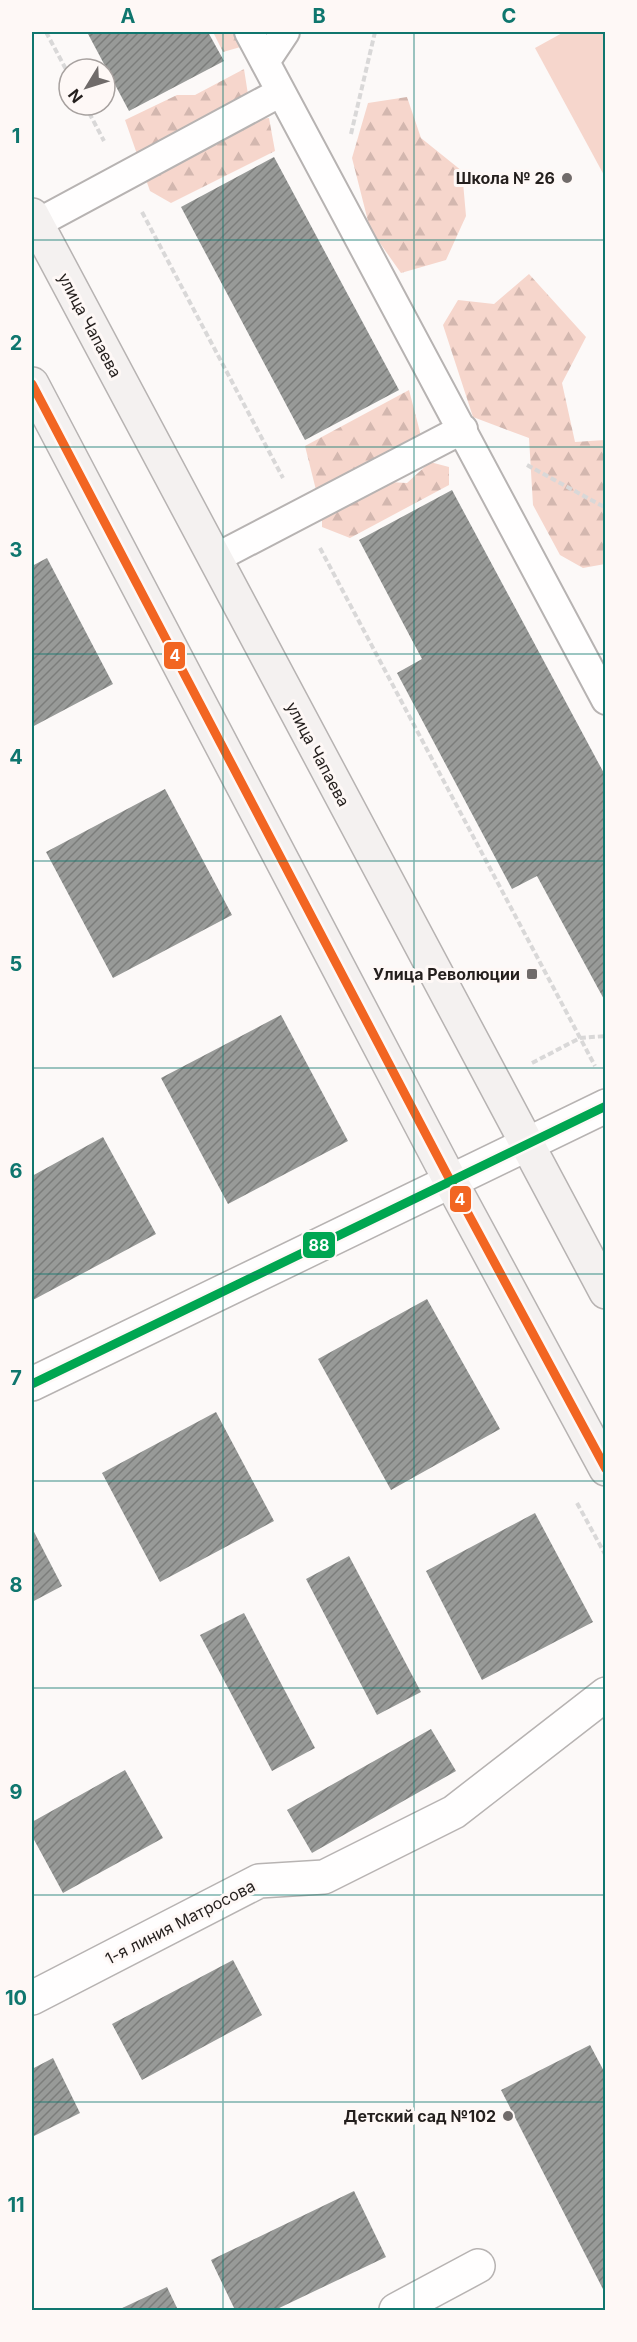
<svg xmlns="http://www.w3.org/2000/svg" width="637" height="2342" font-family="Inter,sans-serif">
<defs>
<pattern id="forest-firs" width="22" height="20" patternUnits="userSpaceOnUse" patternTransform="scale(1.5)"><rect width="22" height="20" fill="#f6d6cc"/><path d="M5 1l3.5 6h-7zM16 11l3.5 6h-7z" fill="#d3b7af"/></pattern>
<pattern id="building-hatch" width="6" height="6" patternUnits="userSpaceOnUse" patternTransform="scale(1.5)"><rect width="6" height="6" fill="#989a98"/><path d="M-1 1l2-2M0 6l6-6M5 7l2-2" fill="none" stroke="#7c7d7b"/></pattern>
</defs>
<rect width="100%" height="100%" fill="#fcf9f8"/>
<!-- forest -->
<path fill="url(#forest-firs)" d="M 213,32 L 240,32 L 244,46 L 223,52 Z
M 244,69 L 252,120 L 269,118 L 275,151 L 171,203 L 150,191 L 125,120 L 177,95 L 195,95 Z
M 407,97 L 421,138 L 462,171 L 466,216 L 446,260 L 401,273 L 370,229 L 352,158 L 368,103 Z
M 529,274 L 586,337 L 562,383 L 575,442 L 605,440 L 605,564 L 583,568 L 560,555 L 533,505 L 529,438 L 473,417 L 443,325 L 458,300 L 494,304 Z
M 409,390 L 421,436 L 389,482 L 407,483 L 430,462 L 449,467 L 449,485 L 350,538 L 322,527 L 322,514 L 305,446 Z"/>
<!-- pitch -->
<path fill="#f6d6cc" d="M 564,32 L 605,32 L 605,177 L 535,48 Z"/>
<!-- building -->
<path fill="url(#building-hatch)" d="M 87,32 L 208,32 L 224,61 L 129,111 Z
M 274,157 L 399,390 L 305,440 L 181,207 Z
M 452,490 L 606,777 L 606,1003 L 537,876 L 512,889 L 397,673 L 422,659 L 359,540 Z
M 47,558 L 113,684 L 32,727 L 32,566 Z
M 165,789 L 232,915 L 113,978 L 46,852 Z
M 281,1015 L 348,1141 L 228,1204 L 161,1078 Z
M 103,1137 L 156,1234 L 33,1300 L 32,1176 Z
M 427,1299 L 500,1429 L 391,1490 L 318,1359 Z
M 216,1412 L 274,1521 L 160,1582 L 102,1473 Z
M 535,1513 L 593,1622 L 482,1680 L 426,1571 Z
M 32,1528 L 62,1586 L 32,1602 Z
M 349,1556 L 421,1692 L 377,1715 L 306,1579 Z
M 244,1613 L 315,1748 L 272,1771 L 200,1635 Z
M 431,1729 L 456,1771 L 312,1853 L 287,1810 Z
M 125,1770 L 163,1838 L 63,1893 L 32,1836 L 32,1822 Z
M 233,1960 L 262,2015 L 142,2080 L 112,2024 Z
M 590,2045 L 606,2075 L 606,2295 L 501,2090 Z
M 53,2058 L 80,2113 L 32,2137 L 32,2069 Z
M 354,2191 L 386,2257 L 275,2310 L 235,2310 L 211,2260 Z
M 167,2287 L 178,2310 L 118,2310 Z"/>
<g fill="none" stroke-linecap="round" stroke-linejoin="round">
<defs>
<path id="lane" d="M 249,32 L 606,700
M 265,62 L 285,32
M 36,224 L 281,92
M 214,559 L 463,429"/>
<path id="street" d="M 32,1384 L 606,1106
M 32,1998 L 259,1881 L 324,1877 L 454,1812 L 606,1694
M 396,2310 L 478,2266"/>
<path id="secondary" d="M 32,215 L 606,1292
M 32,384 L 451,1182 L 606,1469"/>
</defs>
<!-- lane casing -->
<use href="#lane" stroke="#b7b3b2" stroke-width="32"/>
<!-- street casing -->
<use href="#street" stroke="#b7b3b2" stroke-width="36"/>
<!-- secondary casing -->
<use href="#secondary" stroke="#b7b3b2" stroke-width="36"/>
<!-- path -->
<path stroke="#d9d8d8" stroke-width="4" stroke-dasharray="6 3" stroke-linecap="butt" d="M 46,32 L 69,75
M 85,105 L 104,141
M 351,134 L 375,32
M 142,212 L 283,478
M 527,465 L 606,508
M 320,548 L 595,1066
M 605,777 L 606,777
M 532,1063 L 580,1038 L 606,1036
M 577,1503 L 606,1556"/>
<!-- lane -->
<use href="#lane" stroke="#fffefe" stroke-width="28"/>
<!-- street -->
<use href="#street" stroke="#fffefe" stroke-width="33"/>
<!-- secondary -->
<use href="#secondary" stroke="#f4f1f0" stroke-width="33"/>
<defs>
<path id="bus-1" d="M 32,384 L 451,1182 L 606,1469"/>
<path id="bus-2" d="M 32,1384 L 606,1106"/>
</defs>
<!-- bus-1 casing -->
<use href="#bus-1" stroke="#fef8f6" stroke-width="14"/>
<!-- bus-2 casing -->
<use href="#bus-2" stroke="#fef8f6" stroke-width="14"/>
<!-- bus-1 -->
<use href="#bus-1" stroke="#f26522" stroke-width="9"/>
<!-- bus-2 -->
<use href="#bus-2" stroke="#00a651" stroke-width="9"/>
</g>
<!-- grid -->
<path fill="none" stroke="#0f766e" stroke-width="1.5" stroke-opacity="0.55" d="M 223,32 L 223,2310M 414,32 L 414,2310M 32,240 L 606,240M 32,447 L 606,447M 32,654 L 606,654M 32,861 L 606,861M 32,1068 L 606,1068M 32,1274 L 606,1274M 32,1481 L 606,1481M 32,1688 L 606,1688M 32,1895 L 606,1895M 32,2102 L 606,2102"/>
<!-- markers -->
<g fill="#706b6a" stroke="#fef8f6" stroke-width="2">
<circle cx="567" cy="178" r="6"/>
<rect x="526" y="968" width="12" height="12" rx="3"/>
<circle cx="508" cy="2116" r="6"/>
</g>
<g text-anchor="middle" stroke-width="6" stroke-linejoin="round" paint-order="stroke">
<!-- poi labels -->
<g font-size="16" font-weight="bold" fill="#241f1d" stroke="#fef8f6" text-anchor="end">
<text x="555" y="184">Школа № 26</text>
<text x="520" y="980">Улица Революции</text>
<text x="496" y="2122">Детский сад №102</text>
</g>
<!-- street labels -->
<g font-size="16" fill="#241f1d" stroke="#fef8f6">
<text transform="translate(90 325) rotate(62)" y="6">улица Чапаева</text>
<text transform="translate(318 754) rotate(62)" y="6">улица Чапаева</text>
<text transform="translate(180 1922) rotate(-27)" y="6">1-я линия Матросова</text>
</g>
</g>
<g stroke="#fef8f6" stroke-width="2">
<rect x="163" y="641" width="23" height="29" rx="6" fill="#f26522"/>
<rect x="449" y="1185" width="23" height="28" rx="6" fill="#f26522"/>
<rect x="302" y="1231" width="34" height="28" rx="6" fill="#00a651"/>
</g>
<g font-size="16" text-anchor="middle" font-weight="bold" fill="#fff">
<text x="175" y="661">4</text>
<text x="460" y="1205">4</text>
<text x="319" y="1251">88</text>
</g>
<!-- border -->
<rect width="637" height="2342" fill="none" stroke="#fef8f6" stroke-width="66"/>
<!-- north arrow -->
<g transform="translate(87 87) rotate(232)"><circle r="28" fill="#fef8f6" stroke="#a7a19f" stroke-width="1.5"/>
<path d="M0-4.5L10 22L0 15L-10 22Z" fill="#706b6a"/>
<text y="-9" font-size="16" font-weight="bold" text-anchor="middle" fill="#241f1d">N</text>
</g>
<rect x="33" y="33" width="571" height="2276" fill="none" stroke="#0f766e" stroke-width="2"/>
<g font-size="20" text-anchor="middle" font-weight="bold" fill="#0f766e">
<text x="128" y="23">A</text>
<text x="319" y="23">B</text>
<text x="509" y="23">C</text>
<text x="16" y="143">1</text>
<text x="16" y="350">2</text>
<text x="16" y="557">3</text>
<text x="16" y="764">4</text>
<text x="16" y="971">5</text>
<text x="16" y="1178">6</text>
<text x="16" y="1385">7</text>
<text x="16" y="1592">8</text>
<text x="16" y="1799">9</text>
<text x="16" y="2005">10</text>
<text x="16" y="2212">11</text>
</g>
</svg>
